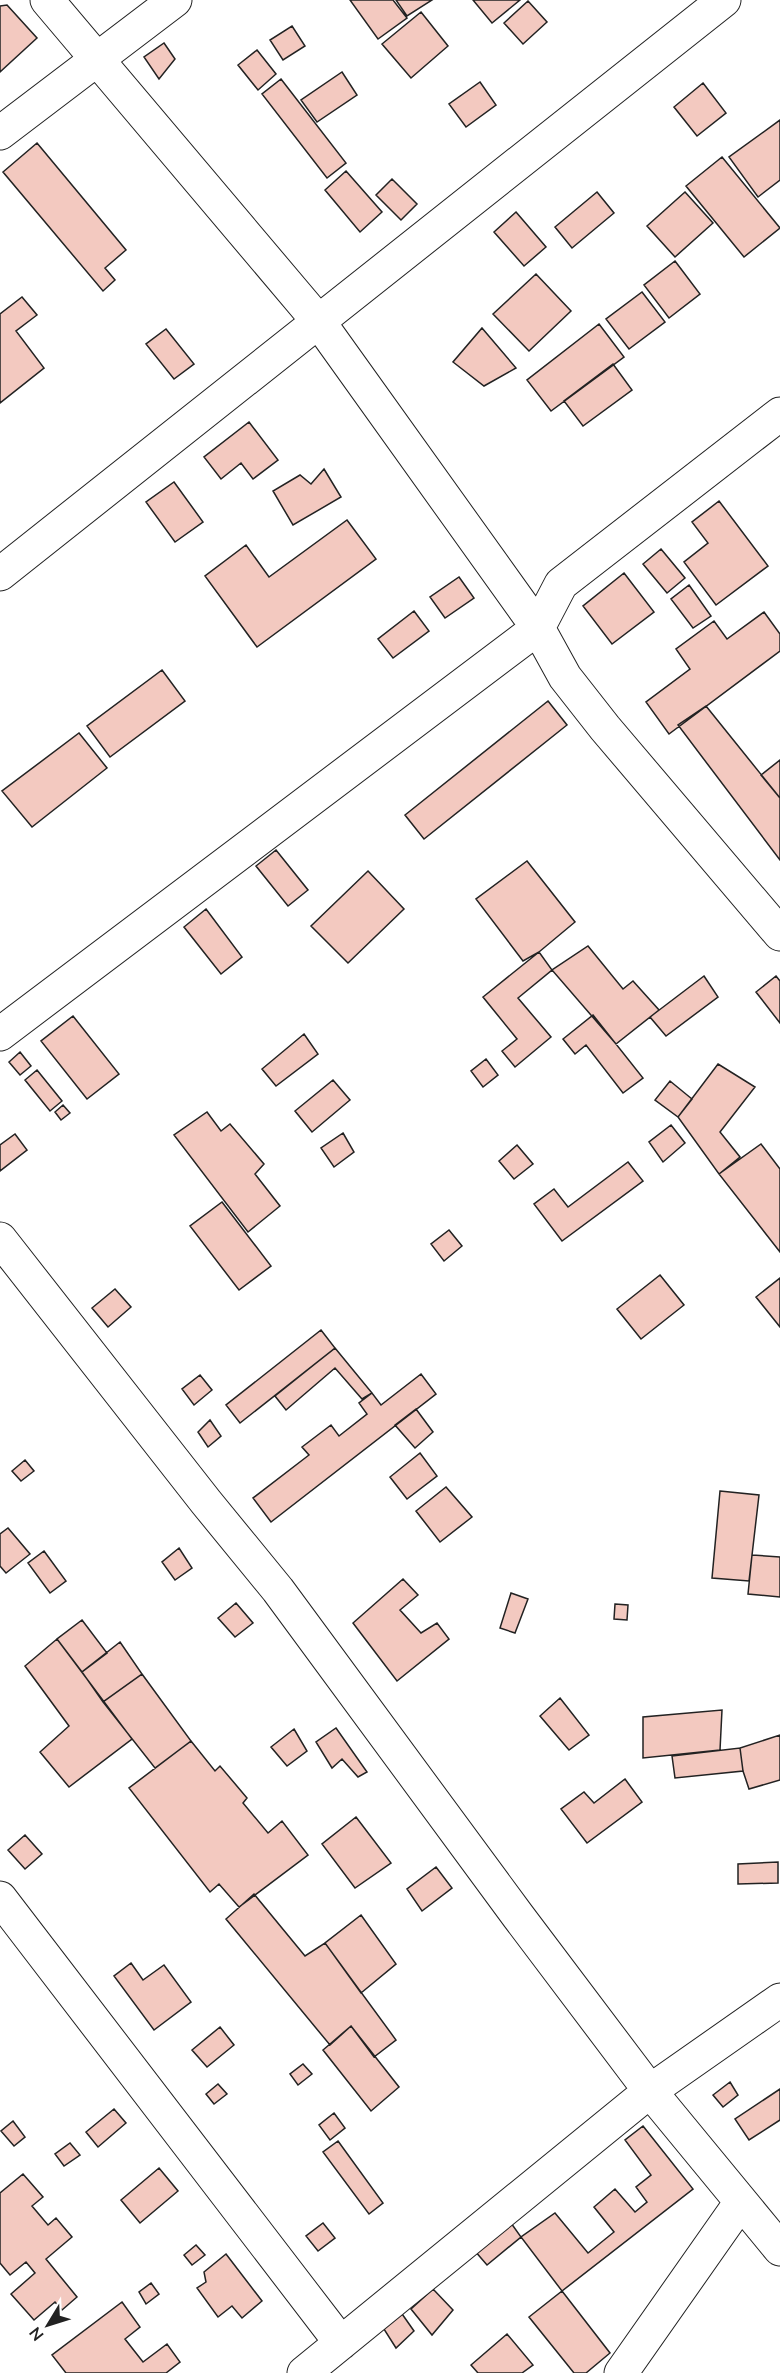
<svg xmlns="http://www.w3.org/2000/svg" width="780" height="2373" font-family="'Nunito Sans',sans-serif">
<rect width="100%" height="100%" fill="#fff"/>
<!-- building -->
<path fill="#f3c9c0" stroke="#222" stroke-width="1.5" d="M 350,0 L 393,0 L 407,18 L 378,39 Z
M 396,0 L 432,0 L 407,16 Z
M 473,0 L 520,0 L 492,23 Z
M 528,1 L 547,22 L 523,44 L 504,23 Z
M 7,5 L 37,38 L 0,72 L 0,6 Z
M 421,12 L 448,46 L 411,78 L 382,44 Z
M 292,26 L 305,46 L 283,60 L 270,40 Z
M 164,43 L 175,59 L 159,79 L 144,57 Z
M 257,50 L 276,74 L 258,90 L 238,65 Z
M 342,72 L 357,95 L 317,122 L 301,100 Z
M 281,79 L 346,163 L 327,178 L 262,94 Z
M 480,82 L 496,105 L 466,127 L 449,104 Z
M 703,83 L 726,113 L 697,136 L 674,107 Z
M 780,120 L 780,180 L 758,197 L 729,157 Z
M 37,143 L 126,250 L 105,268 L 115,280 L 103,291 L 3,172 Z
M 722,157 L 780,228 L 744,257 L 686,186 Z
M 346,171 L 382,212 L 360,232 L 325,190 Z
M 392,179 L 417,204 L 401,220 L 376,195 Z
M 597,192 L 614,213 L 572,248 L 555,227 Z
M 685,192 L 713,223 L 675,257 L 647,226 Z
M 516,212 L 546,247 L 524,266 L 494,232 Z
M 675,261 L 700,294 L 669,318 L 644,285 Z
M 536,274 L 571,311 L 529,351 L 493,314 Z
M 642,292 L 665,322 L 629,349 L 606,319 Z
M 22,297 L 37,315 L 16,331 L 44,368 L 0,403 L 0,314 Z
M 599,324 L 624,357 L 551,411 L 527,380 Z
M 482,328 L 516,368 L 484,386 L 453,362 Z
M 166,329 L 194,364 L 174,379 L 146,344 Z
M 613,364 L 632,390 L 583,426 L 564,401 Z
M 249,422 L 278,460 L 253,479 L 241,463 L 221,479 L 204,457 Z
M 324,469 L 341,497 L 293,525 L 273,491 L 300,475 L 311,484 Z
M 174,482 L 203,522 L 175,542 L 146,502 Z
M 719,501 L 768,566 L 716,605 L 684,562 L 708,543 L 692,522 Z
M 347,520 L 376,559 L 257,647 L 205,576 L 246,545 L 269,577 Z
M 661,549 L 685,578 L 667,593 L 643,564 Z
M 624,573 L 654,612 L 612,644 L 583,606 Z
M 459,577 L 474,598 L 445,618 L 430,597 Z
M 689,585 L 711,616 L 693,628 L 671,599 Z
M 414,611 L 429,631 L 393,658 L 378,639 Z
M 764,612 L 780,634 L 780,651 L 669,734 L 646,702 L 690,669 L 676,649 L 714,621 L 727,639 Z
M 162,670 L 185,701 L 110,757 L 87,726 Z
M 548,701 L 567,725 L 424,839 L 405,815 Z
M 706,706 L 780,798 L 780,860 L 678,725 Z
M 79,733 L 107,768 L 32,827 L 2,791 Z
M 780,760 L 780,798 L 761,775 Z
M 276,850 L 308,890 L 288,906 L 256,866 Z
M 527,861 L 575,922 L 539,952 L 523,961 L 476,899 Z
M 368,871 L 404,909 L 348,963 L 311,926 Z
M 206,909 L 242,957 L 221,974 L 184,927 Z
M 588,946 L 623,989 L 633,981 L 659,1010 L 616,1044 L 552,970 Z
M 539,952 L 552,970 L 518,998 L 551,1037 L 515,1067 L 502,1051 L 517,1039 L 483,997 Z
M 704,976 L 718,997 L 666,1036 L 650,1017 Z
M 776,976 L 780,981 L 780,1023 L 756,992 Z
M 593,1015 L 643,1078 L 623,1093 L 586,1045 L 575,1054 L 563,1039 Z
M 73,1016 L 119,1074 L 87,1099 L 41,1041 Z
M 304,1034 L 318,1054 L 276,1086 L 262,1069 Z
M 20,1052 L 31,1066 L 20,1075 L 9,1062 Z
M 486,1059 L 498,1075 L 483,1087 L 471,1071 Z
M 718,1064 L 755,1087 L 720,1132 L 740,1157 L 719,1174 L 678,1117 Z
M 37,1070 L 62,1101 L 50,1111 L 25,1080 Z
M 333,1080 L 350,1100 L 312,1132 L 295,1111 Z
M 670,1081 L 692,1099 L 678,1117 L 655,1100 Z
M 63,1105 L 70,1113 L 61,1120 L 55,1112 Z
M 207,1112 L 221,1131 L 230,1124 L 264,1164 L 255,1174 L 280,1206 L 248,1232 L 174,1135 Z
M 671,1125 L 685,1143 L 663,1162 L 649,1142 Z
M 343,1133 L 354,1152 L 334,1167 L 321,1148 Z
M 15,1134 L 27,1150 L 0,1171 L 0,1145 Z
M 761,1144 L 780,1169 L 780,1252 L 719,1174 Z
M 517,1145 L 533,1164 L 514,1179 L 499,1161 Z
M 628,1162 L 643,1181 L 562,1241 L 534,1204 L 554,1189 L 568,1207 Z
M 222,1202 L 271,1266 L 239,1290 L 190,1226 Z
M 449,1230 L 462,1246 L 444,1261 L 431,1244 Z
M 660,1275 L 684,1305 L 641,1339 L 617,1309 Z
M 780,1278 L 780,1327 L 756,1297 Z
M 115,1289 L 131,1307 L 108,1327 L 92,1308 Z
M 321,1330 L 335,1348 L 240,1423 L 226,1405 Z
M 335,1348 L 372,1393 L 362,1399 L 335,1368 L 286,1410 L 275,1396 Z
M 421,1374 L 436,1394 L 271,1522 L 253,1498 L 309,1455 L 302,1447 L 331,1425 L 339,1436 L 367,1414 L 359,1403 L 372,1393 L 381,1405 Z
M 200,1375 L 212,1390 L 194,1405 L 182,1389 Z
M 416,1409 L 433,1432 L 415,1448 L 395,1425 Z
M 210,1420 L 221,1436 L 208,1447 L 198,1432 Z
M 420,1453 L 437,1476 L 407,1499 L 390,1477 Z
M 25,1460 L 34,1471 L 21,1481 L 12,1471 Z
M 446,1487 L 472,1517 L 440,1542 L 416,1511 Z
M 720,1491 L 759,1495 L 749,1581 L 712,1578 Z
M 8,1528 L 30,1554 L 6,1573 L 0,1566 L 0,1534 Z
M 179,1548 L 192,1568 L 175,1580 L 162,1562 Z
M 44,1551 L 66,1581 L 50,1593 L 28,1563 Z
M 752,1555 L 780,1557 L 780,1597 L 748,1594 Z
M 403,1579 L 418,1595 L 400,1610 L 421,1633 L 437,1623 L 449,1639 L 397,1681 L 353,1623 Z
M 511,1593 L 528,1599 L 515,1633 L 500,1628 Z
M 236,1603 L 253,1623 L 235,1637 L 218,1618 Z
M 615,1604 L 628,1605 L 627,1620 L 614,1619 Z
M 82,1620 L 107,1653 L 82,1672 L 57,1639 Z
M 57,1639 L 132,1739 L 69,1787 L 40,1752 L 69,1726 L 25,1666 Z
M 120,1642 L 142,1674 L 103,1702 L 82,1672 Z
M 142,1674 L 191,1741 L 155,1768 L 103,1702 Z
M 560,1698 L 589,1735 L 569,1750 L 540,1716 Z
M 722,1710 L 720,1750 L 643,1758 L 643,1717 Z
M 336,1728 L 367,1772 L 358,1777 L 342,1759 L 332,1768 L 316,1742 Z
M 294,1729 L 307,1751 L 287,1766 L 271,1747 Z
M 780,1735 L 780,1780 L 749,1789 L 743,1771 L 740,1748 Z
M 191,1741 L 215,1771 L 220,1766 L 247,1798 L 243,1803 L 268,1833 L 282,1821 L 308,1855 L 239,1907 L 219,1884 L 210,1892 L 129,1788 Z
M 740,1748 L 743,1771 L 675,1778 L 672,1756 Z
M 625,1779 L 642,1802 L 587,1843 L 561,1809 L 584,1792 L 594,1803 Z
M 356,1817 L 391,1863 L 355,1888 L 322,1844 Z
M 25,1835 L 42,1854 L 25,1869 L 8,1850 Z
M 778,1862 L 778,1883 L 738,1884 L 738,1864 Z
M 436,1867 L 452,1888 L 422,1911 L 407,1889 Z
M 254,1894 L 305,1956 L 325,1943 L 396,2040 L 374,2057 L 351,2026 L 330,2045 L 226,1919 Z
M 361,1915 L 396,1964 L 361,1993 L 325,1943 Z
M 131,1963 L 143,1980 L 164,1965 L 191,2002 L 154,2030 L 114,1976 Z
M 351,2026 L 399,2087 L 371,2111 L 323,2050 Z
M 220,2027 L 234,2045 L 207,2067 L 192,2050 Z
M 303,2064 L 312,2074 L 298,2085 L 290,2074 Z
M 730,2082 L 738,2095 L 723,2107 L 713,2095 Z
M 218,2084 L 227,2094 L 214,2104 L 206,2094 Z
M 780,2089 L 780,2120 L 749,2140 L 735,2119 Z
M 114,2109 L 126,2123 L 98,2147 L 86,2132 Z
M 334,2113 L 345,2128 L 330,2140 L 319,2125 Z
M 13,2121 L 25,2137 L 14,2146 L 1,2131 Z
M 643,2126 L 693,2189 L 562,2291 L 521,2237 L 555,2213 L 588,2253 L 614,2232 L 594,2207 L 615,2189 L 635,2212 L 647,2202 L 636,2187 L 651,2175 L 625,2140 Z
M 338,2141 L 383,2203 L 369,2214 L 323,2152 Z
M 70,2143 L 80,2155 L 64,2166 L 55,2154 Z
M 159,2168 L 178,2191 L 140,2223 L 121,2200 Z
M 23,2174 L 43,2197 L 32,2206 L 48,2225 L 56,2218 L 72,2237 L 46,2259 L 77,2297 L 62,2310 L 55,2302 L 34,2320 L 11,2294 L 35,2273 L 26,2262 L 10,2275 L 0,2263 L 0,2193 Z
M 323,2223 L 335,2238 L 318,2251 L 306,2236 Z
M 511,2223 L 521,2237 L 487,2265 L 475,2251 Z
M 196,2245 L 205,2255 L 192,2265 L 184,2255 Z
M 226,2254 L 262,2301 L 242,2318 L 232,2306 L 218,2317 L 197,2288 L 206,2282 L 204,2272 Z
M 151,2283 L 159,2294 L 146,2304 L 139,2292 Z
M 433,2289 L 453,2310 L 432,2335 L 411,2309 Z
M 562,2291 L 610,2353 L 586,2373 L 574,2373 L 529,2317 Z
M 122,2302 L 140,2327 L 125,2339 L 143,2362 L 167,2344 L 180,2362 L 166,2373 L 66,2373 L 52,2355 Z
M 400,2311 L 414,2331 L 396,2348 L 382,2326 Z
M 507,2334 L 533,2365 L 522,2373 L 478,2373 L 471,2365 Z"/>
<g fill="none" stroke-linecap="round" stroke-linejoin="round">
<defs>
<path id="minor" d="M 47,0 L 319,322 L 538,628 L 565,677 L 605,728 L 780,934
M 0,133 L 175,0
M 0,574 L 724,0
M 0,1034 L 538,628 L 561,584 L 780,414
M 0,1239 L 206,1502 L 278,1590 L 518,1916 L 650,2091 L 780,2249
M 0,1898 L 341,2343
M 304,2373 L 650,2091 L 780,2000
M 621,2373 L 741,2202"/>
</defs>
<!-- minor casing -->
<use href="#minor" stroke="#222" stroke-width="35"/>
<!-- minor -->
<use href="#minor" stroke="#fff" stroke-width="33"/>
</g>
<!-- north arrow -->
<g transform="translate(48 2325) rotate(232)" stroke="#ffffff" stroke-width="4.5" paint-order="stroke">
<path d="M0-4.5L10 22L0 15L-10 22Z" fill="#222222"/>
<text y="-9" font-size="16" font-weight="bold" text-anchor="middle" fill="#222222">N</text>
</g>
</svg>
